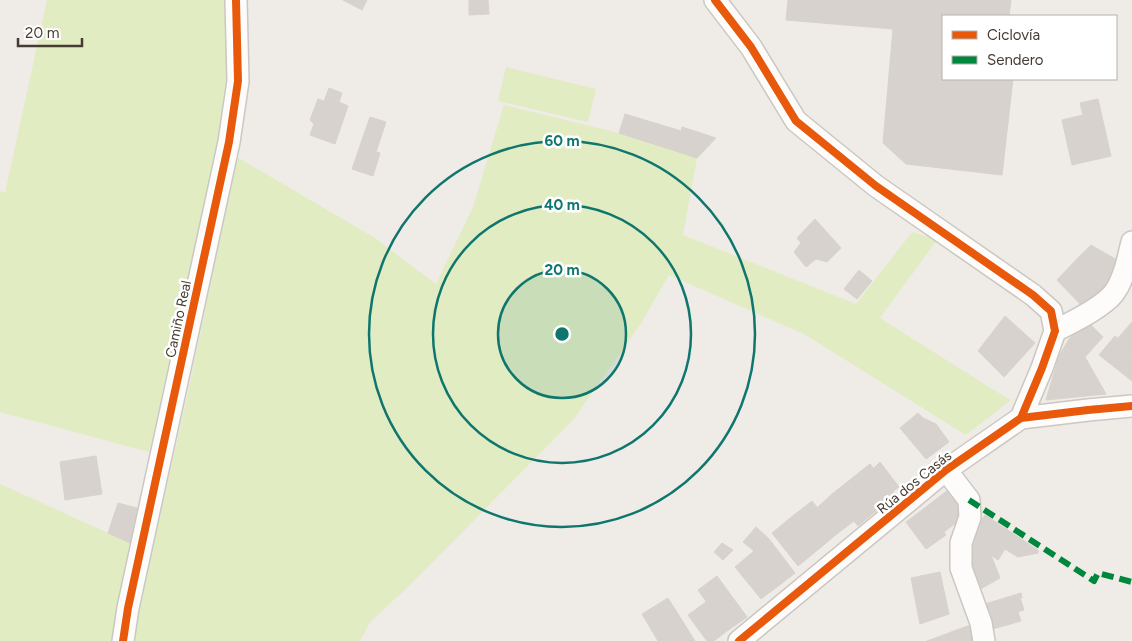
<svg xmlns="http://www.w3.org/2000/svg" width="1132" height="641" font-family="Figtree,sans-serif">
<rect width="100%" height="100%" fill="#efebe6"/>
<!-- green -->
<path fill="#e2ecc3" d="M 47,0 L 225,0 L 226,2 L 230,79 L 221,134 L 149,452 L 0,412 L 0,191 L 5,193 Z
M 506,67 L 596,89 L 588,122 L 498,101 Z
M 504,105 L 619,133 L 697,158 L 683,235 L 856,304 L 912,232 L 937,240 L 880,318 L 992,389 L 1011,400 L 966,435 L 804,334 L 669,275 L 640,325 L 573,420 L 409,586 L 370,622 L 360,641 L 132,641 L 189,388 L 237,157 L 375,238 L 436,284 L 473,207 Z
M 0,484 L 130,543 L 111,641 L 0,641 Z"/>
<!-- building -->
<path fill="#d7d2cd" stroke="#d7d2cc" d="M 343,0 L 367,0 L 362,10 Z
M 469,0 L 488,0 L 489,14 L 469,15 Z
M 788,0 L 1011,0 L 1009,16 L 943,16 L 943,79 L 1013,79 L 1002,175 L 906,164 L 883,143 L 893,29 L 786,20 Z
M 329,88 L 342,93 L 339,102 L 348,106 L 335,144 L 310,135 L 314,124 L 310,120 L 318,99 L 324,101 Z
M 1098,99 L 1111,156 L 1072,165 L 1062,120 L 1083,115 L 1080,103 Z
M 625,114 L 681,131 L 682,127 L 716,138 L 697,158 L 619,133 Z
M 370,117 L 386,122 L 376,152 L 380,153 L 373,176 L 352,169 Z
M 815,219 L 841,248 L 827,262 L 816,259 L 806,267 L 794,252 L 801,243 L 797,238 Z
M 1091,245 L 1117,260 L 1110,280 L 1102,272 L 1098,280 L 1077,259 Z
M 1077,259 L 1098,280 L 1102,272 L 1113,283 L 1086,310 L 1057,280 Z
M 859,270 L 872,281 L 857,299 L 844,289 Z
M 1005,316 L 1035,343 L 1004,377 L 978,351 Z
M 1086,320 L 1103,337 L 1085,357 L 1069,339 Z
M 1132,322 L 1132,350 L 1118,338 Z
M 1115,336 L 1132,350 L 1117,369 L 1099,355 Z
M 1069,339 L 1085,357 L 1106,394 L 1046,400 L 1059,356 Z
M 1132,351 L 1132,381 L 1117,369 Z
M 918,413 L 923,418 L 936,424 L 949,442 L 926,459 L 900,428 Z
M 96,456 L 102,494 L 65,500 L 60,462 Z
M 880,462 L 899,487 L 892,492 L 873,469 Z
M 870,464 L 895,495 L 877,510 L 851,479 Z
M 851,479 L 877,510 L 858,526 L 832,494 Z
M 948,490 L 964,512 L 961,519 L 944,532 L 926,507 Z
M 832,494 L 854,521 L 838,533 L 818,507 Z
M 812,501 L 838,533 L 820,548 L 794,515 Z
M 118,503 L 137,508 L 130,543 L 108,533 Z
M 926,507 L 946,535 L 926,549 L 906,522 Z
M 794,515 L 820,548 L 798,566 L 772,533 Z
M 985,515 L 1038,550 L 1038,553 L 1018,557 L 1005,549 L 998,560 L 991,555 L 967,567 L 968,540 Z
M 756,527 L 769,539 L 754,551 L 743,542 Z
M 769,539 L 795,573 L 781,584 L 754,551 Z
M 722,543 L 733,550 L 723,560 L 714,552 Z
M 754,551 L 781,584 L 761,599 L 735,567 Z
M 991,555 L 1000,578 L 977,591 L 967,567 Z
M 940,572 L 949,614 L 920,624 L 911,578 Z
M 717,576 L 747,617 L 727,631 L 698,590 Z
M 1021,593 L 1022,598 L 1020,598 L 1024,610 L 1018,612 L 1021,621 L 989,630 L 982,605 Z
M 668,598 L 695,641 L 658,641 L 642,614 Z
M 706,602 L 727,631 L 714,641 L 707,641 L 688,615 Z
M 973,624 L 976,639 L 970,641 L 927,641 Z"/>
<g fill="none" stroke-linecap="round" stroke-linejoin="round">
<defs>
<path id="minor" d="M 715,0 L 751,47 L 796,121 L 876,186 L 1033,295 L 1051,311 L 1055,331 L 1042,368 L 1021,418
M 1055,331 C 1072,322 1102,308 1114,293 C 1124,279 1128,259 1132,242
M 946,470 L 969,500 L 970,517 L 961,543 L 961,568 L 981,623 L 984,641
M 123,641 L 128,608 L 229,142 L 238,81 L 236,0
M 739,641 L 946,470 L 1021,418 L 1088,410 L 1132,406"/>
</defs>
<!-- minor casing -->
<use href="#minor" stroke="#cbc7c2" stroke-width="24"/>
<!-- minor -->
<use href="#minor" stroke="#fdfcfb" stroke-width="21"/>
<!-- quiet -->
<path stroke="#00873e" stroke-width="6" stroke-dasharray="12 6" stroke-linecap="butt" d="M 969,500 L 1094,581 L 1098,573 L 1132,582"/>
<defs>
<path id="cycleway" d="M 715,0 L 751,47 L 796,121 L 876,186 L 1033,295 L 1051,311 L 1055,331 L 1042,368 L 1021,418
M 123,641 L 128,608 L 229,142 L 238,81 L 236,0
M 739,641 L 946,470 L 1021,418 L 1088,410 L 1132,406"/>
</defs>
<!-- cycleway casing -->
<use href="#cycleway" stroke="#fff" stroke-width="11"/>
<!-- cycleway -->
<use href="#cycleway" stroke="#e8590c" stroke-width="8"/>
</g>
<!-- distance rings -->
<circle cx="562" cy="334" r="64" fill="#0f766e" fill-opacity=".12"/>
<g fill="none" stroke="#0f766e" stroke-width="2.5">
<circle cx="562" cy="334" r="64"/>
<circle cx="562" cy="334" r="129"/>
<circle cx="562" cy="334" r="193"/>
</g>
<g text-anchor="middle" stroke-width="5" stroke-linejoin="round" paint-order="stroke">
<!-- street labels -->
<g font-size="14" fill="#453b32" stroke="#fff">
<text transform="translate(178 319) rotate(-78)" y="5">Camiño Real</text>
<text transform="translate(914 482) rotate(-39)" y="5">Rúa dos Casás</text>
</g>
</g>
<circle cx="562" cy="334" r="8" fill="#0f766e" stroke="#fff" stroke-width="2.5"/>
<g font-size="15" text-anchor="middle" font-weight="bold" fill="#0f766e" stroke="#fff" stroke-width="5" stroke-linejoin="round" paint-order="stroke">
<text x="562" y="146">60 m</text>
<text x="562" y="210">40 m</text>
<text x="562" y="275">20 m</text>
</g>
<!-- legend -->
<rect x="942" y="15" width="175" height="65" fill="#ffffff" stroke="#b5b1ad"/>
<rect x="952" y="31" width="25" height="8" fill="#e8590c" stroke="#b5b1ad"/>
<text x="987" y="40" font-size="15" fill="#453b32">Ciclovía</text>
<rect x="952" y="56" width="25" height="8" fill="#00873e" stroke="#b5b1ad"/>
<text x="987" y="65" font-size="15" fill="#453b32">Sendero</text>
<!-- scale -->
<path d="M18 38v8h64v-8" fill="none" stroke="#453b32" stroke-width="2.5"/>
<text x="25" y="38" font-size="15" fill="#453b32" stroke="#ffffff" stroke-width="4" paint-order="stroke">20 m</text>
</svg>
